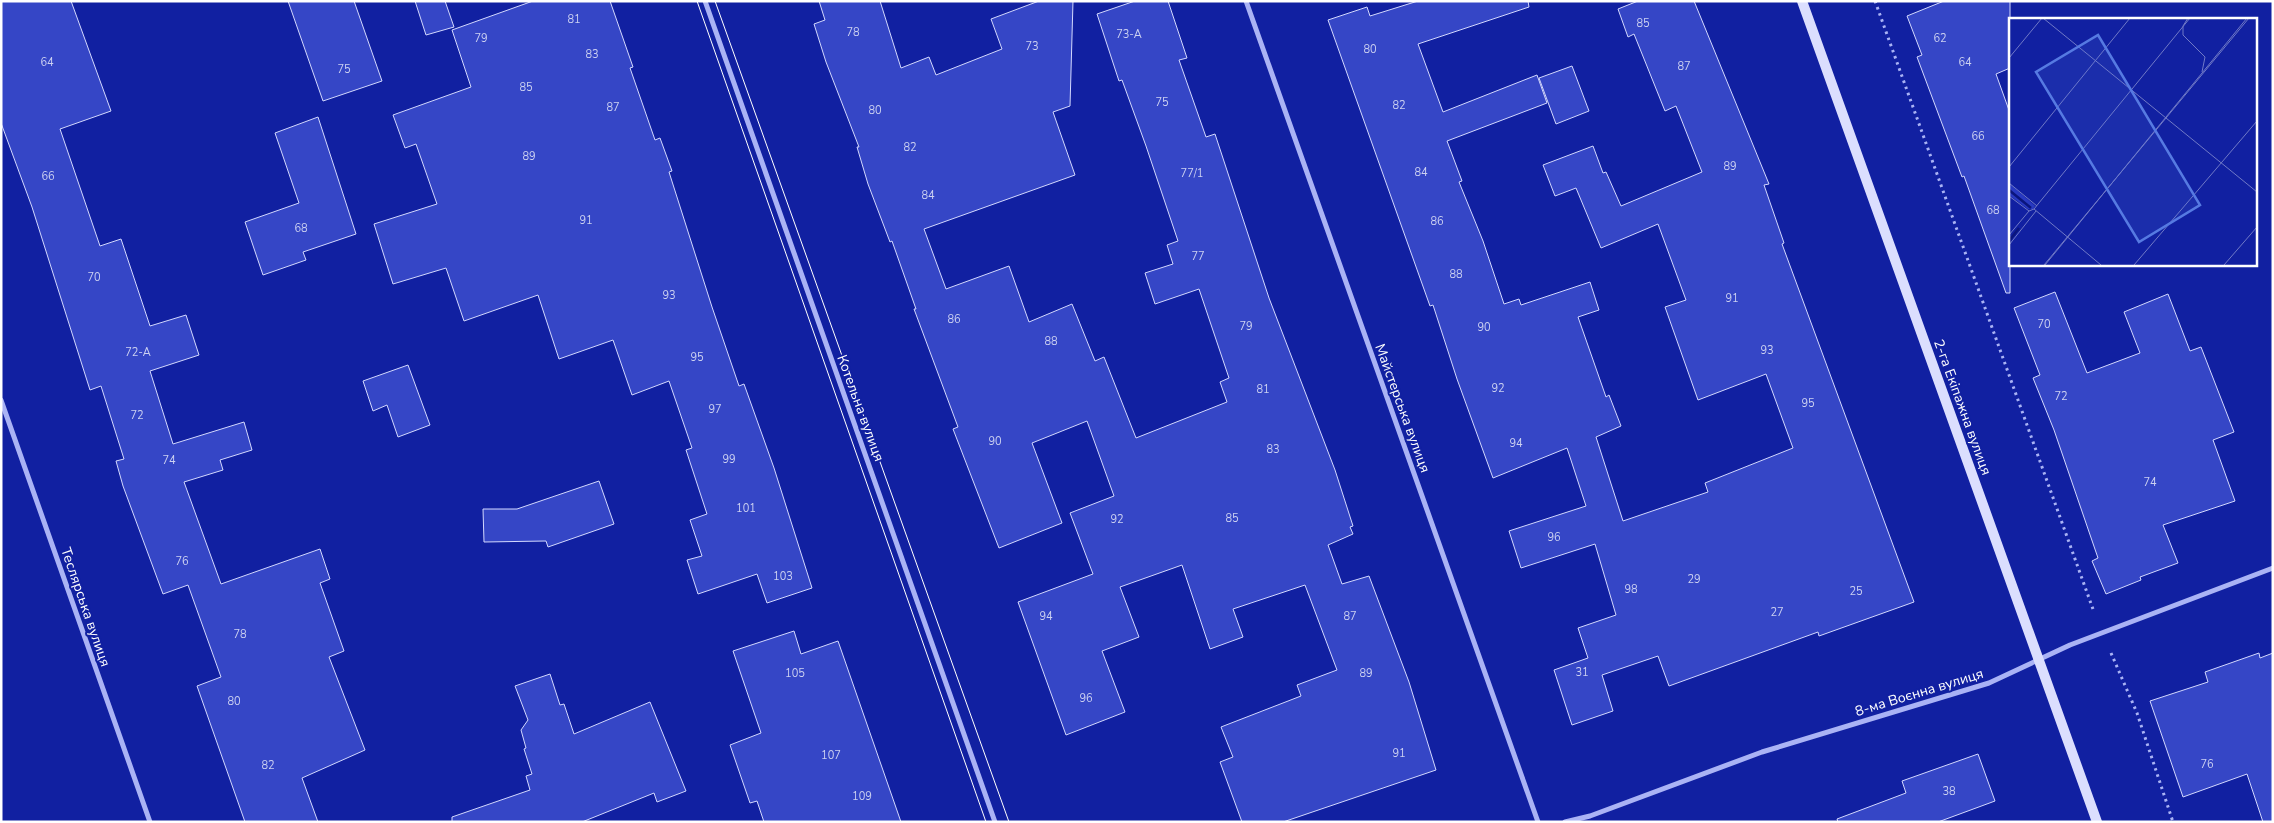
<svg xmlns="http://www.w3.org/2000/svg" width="2274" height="823" font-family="'Nunito Sans',sans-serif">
<rect width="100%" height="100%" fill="#1120a1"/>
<!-- building -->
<path fill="#3546c6" stroke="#d3d8fe" d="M 1,1 L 71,1 L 111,111 L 60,129 L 100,246 L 121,239 L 150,326 L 186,315 L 199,355 L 150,371 L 173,444 L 244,422 L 252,450 L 220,460 L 223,470 L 184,482 L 221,584 L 320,549 L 330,579 L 320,583 L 344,651 L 329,657 L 365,750 L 302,778 L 318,822 L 245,822 L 197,686 L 221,677 L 188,585 L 163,594 L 123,486 L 116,461 L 124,459 L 101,386 L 90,390 L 32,207 L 1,123 Z
M 288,1 L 354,1 L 382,81 L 323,101 Z
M 415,1 L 445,1 L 454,27 L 426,35 Z
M 533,1 L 610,1 L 633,67 L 630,68 L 655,140 L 660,138 L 672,171 L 669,172 L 712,307 L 739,386 L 744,384 L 774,468 L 812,588 L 767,603 L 757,574 L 698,594 L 687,560 L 702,556 L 690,520 L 707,514 L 686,450 L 692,448 L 669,381 L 632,395 L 613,340 L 559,359 L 538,295 L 464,321 L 446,268 L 393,284 L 374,224 L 437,204 L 416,144 L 405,148 L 393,115 L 471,87 L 452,30 Z
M 819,1 L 880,1 L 901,68 L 929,57 L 936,75 L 1002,49 L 991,19 L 1039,1 L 1073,1 L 1070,106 L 1053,112 L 1075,175 L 924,229 L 946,289 L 1009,266 L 1029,322 L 1072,304 L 1095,361 L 1104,357 L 1136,438 L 1227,402 L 1220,382 L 1229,378 L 1199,289 L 1155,304 L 1145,273 L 1173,264 L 1167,245 L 1178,241 L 1146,146 L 1122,80 L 1119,81 L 1097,14 L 1135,1 L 1168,1 L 1187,58 L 1179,60 L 1206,137 L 1215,134 L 1269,298 L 1335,470 L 1353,526 L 1350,527 L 1353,534 L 1328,545 L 1342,584 L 1369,576 L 1409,682 L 1436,770 L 1283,822 L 1242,822 L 1220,762 L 1233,757 L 1221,727 L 1301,696 L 1297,685 L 1337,670 L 1305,585 L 1233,609 L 1243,637 L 1210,649 L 1182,565 L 1120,587 L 1139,637 L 1102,651 L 1125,712 L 1066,735 L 1018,602 L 1093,574 L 1070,513 L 1114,496 L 1087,421 L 1032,443 L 1062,523 L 999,548 L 953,429 L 958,427 L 914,309 L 916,309 L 892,241 L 890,242 L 868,184 L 857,147 L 859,147 L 826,62 L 814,24 L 825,20 Z
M 1418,1 L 1528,1 L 1529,7 L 1418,44 L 1443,112 L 1537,75 L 1547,103 L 1447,141 L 1462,181 L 1459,182 L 1483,241 L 1504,304 L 1519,299 L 1521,305 L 1590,282 L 1599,310 L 1578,317 L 1606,397 L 1609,395 L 1621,426 L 1596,437 L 1623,521 L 1708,492 L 1705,483 L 1793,448 L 1766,374 L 1698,400 L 1665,307 L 1686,300 L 1658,224 L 1601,248 L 1576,188 L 1555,196 L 1543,165 L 1593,146 L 1603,173 L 1606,172 L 1621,206 L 1702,172 L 1676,106 L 1665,111 L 1634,34 L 1628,37 L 1618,9 L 1638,1 L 1694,1 L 1769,184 L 1764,185 L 1784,243 L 1782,244 L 1914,602 L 1819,636 L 1818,632 L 1669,686 L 1658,656 L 1602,675 L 1613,711 L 1572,725 L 1554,670 L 1588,658 L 1578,628 L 1616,615 L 1595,544 L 1521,568 L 1509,531 L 1586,506 L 1567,448 L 1493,478 L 1457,379 L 1433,305 L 1430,306 L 1328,20 L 1367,7 L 1370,16 Z
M 1944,1 L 2010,1 L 2010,68 L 1996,74 L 2010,113 L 2010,293 L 2006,293 L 1964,176 L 1962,177 L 1917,57 L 1922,55 L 1907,16 Z
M 1572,66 L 1589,111 L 1556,124 L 1539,78 Z
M 318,117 L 356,234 L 303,252 L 306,260 L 263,275 L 245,222 L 299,203 L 275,133 Z
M 2055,292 L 2087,373 L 2140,353 L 2124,312 L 2168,294 L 2190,351 L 2201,347 L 2234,432 L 2213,440 L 2235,501 L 2163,525 L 2178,563 L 2140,577 L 2141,580 L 2106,594 L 2092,561 L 2098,558 L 2054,430 L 2033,378 L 2040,375 L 2014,308 Z
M 408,365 L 430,425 L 398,437 L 387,405 L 373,411 L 363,381 Z
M 599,481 L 614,524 L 548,547 L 546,541 L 484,542 L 483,509 L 517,509 Z
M 794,631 L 801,654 L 838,641 L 901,822 L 764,822 L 757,801 L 750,803 L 730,745 L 761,733 L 733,651 Z
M 2259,653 L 2260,658 L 2273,653 L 2273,822 L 2263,822 L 2247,774 L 2183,797 L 2150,701 L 2208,682 L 2205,672 Z
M 550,674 L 560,705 L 564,704 L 574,734 L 650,702 L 686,791 L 657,802 L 654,793 L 582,822 L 452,822 L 452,817 L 530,790 L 526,776 L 532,774 L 524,749 L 526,748 L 521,730 L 528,720 L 515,686 Z
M 1978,754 L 1995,801 L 1938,822 L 1838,822 L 1837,819 L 1906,793 L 1902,781 Z"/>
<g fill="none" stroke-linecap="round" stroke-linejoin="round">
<!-- path -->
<path stroke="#aab3f5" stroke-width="3" stroke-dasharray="2.5 4" stroke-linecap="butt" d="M 1875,1 L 2094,612
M 2111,653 L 2137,713 L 2173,822"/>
<!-- street -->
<path stroke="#aab3f5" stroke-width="5" d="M 705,1 L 995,822
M 1246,1 L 1538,822
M 1,400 L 150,822
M 1565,822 L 1590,816 L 1762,752 L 1989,683 L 2070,645 L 2273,568"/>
<!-- secondary -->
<path stroke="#dbdefe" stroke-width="10" d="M 1802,1 L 2097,822"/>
<!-- tram -->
<path stroke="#fff" stroke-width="1" d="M 697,1 L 986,822
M 715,1 L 1009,822"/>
</g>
<g text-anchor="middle" stroke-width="4" stroke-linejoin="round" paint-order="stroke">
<!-- number labels -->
<g font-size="11" fill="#ccd1f1">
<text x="574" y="23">81</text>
<text x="1643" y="27">85</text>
<text x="853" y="36">78</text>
<text x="1129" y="38">73-А</text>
<text x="481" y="42">79</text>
<text x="1940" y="42">62</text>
<text x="1032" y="50">73</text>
<text x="1370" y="53">80</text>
<text x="592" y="58">83</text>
<text x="47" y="66">64</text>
<text x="1965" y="66">64</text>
<text x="1684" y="70">87</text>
<text x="344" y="73">75</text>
<text x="526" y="91">85</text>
<text x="1162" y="106">75</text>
<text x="1399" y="109">82</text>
<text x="613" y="111">87</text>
<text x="875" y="114">80</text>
<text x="1978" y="140">66</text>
<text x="910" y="151">82</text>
<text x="529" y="160">89</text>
<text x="1730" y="170">89</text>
<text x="1421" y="176">84</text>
<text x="1192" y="177">77/1</text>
<text x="48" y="180">66</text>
<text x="928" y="199">84</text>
<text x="1993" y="214">68</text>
<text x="586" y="224">91</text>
<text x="1437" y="225">86</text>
<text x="301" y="232">68</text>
<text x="1198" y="260">77</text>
<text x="1456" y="278">88</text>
<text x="94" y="281">70</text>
<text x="669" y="299">93</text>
<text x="1732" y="302">91</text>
<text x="954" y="323">86</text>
<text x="2044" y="328">70</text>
<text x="1246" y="330">79</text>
<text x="1484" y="331">90</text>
<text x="1051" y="345">88</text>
<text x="1767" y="354">93</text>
<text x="138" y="356">72-А</text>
<text x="697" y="361">95</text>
<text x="1498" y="392">92</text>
<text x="1263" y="393">81</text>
<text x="2061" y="400">72</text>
<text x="1808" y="407">95</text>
<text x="715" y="413">97</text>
<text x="137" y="419">72</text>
<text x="995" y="445">90</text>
<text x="1516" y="447">94</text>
<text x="1273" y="453">83</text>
<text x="729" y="463">99</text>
<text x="169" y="464">74</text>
<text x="2150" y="486">74</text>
<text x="746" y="512">101</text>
<text x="1232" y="522">85</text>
<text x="1117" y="523">92</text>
<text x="1554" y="541">96</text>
<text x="182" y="565">76</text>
<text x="783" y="580">103</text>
<text x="1694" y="583">29</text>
<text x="1631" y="593">98</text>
<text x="1856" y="595">25</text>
<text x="1777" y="616">27</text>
<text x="1046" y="620">94</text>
<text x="1350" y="620">87</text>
<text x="240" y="638">78</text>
<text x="1582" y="676">31</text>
<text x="795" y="677">105</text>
<text x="1366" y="677">89</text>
<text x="1086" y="702">96</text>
<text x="234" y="705">80</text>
<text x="1399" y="757">91</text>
<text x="831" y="759">107</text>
<text x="2207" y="768">76</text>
<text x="268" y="769">82</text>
<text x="1949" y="795">38</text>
<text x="862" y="800">109</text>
</g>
<!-- street labels -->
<g font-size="14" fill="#fff" stroke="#1120a1">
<text transform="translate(1963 407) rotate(70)" y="5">2-га Екіпажна вулиця</text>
<text transform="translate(861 408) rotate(70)" y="5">Котельна вулиця</text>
<text transform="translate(1403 408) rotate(70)" y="5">Майстерська вулиця</text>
<text transform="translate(86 607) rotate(71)" y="5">Теслярська вулиця</text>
<text transform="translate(1919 692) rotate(-17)" y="5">8-ма Воєнна вулиця</text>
</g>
</g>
<!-- overview -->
<g transform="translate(2009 18)">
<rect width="248" height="248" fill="#1120a1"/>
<path d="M 0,165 L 26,188 L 24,191 L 19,191 L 0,177 Z" fill="#2839c1"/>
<path fill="none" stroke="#0a157d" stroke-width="2.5" d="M 0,172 L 22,190M 0,223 L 10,210"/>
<path fill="none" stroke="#7079c7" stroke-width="1" d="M 34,0 L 248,174M 179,0 L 174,8 L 174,17 L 196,39 L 193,54M 0,40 L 33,0M 0,149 L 121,0M 0,165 L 28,188M 0,178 L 20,193 L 25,191 L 92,247M 25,191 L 181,0M 0,217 L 20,193M 0,227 L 27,193M 35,247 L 240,0M 36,247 L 238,0M 125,247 L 248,103M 215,247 L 248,209"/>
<path fill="#567ae2" fill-opacity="0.15" stroke="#567ae2" stroke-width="2.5" d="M 89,17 L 191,187 L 130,224 L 27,54 Z"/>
<rect width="248" height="248" fill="none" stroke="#fff" stroke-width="2.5"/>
</g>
<!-- border -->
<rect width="2274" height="823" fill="none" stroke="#ffffff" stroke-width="5"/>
</svg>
